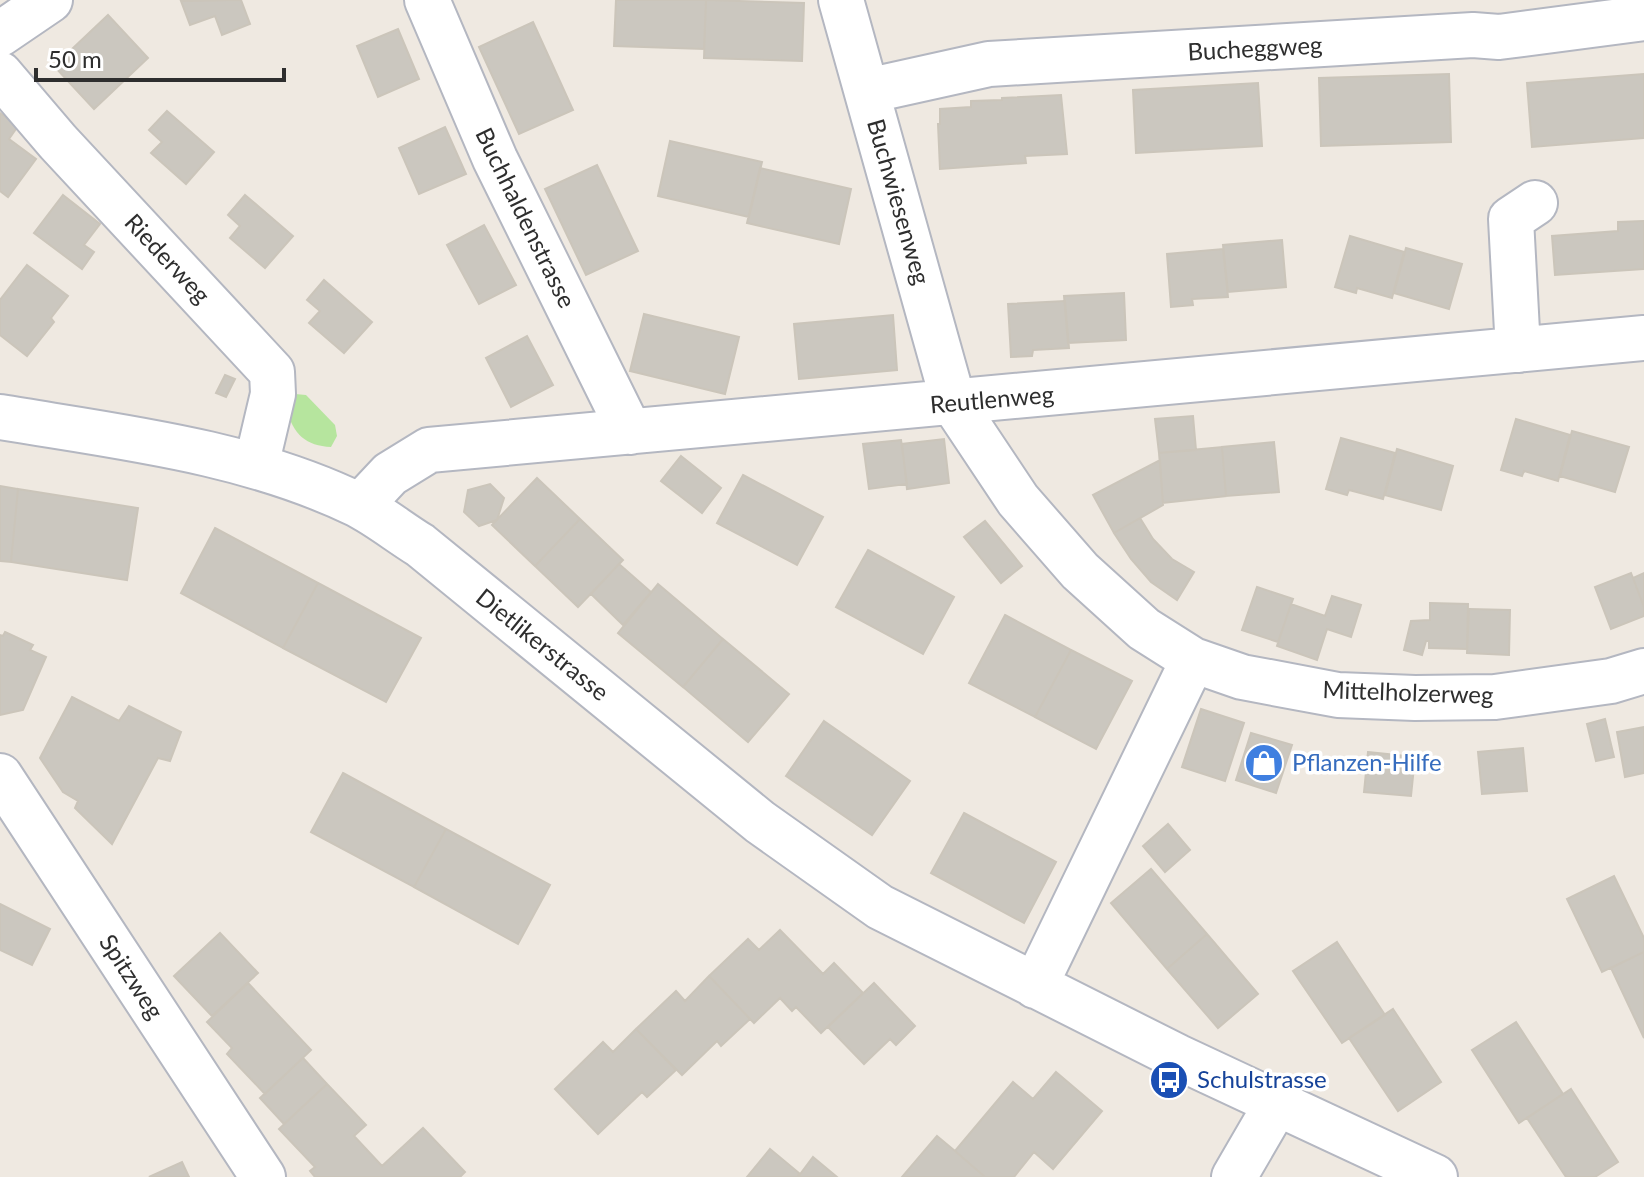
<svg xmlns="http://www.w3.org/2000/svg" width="1644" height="1177" font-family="Lato,sans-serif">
<rect width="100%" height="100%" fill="#efe9e1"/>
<!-- green -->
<path fill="#b6e59e" d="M 295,394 L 306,395 L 335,425 L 337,436 L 331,447 C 306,446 293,434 287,410 L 291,397 Z"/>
<!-- building -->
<path fill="#cbc7bf" stroke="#cbc5ba" stroke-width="2" d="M 241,0 L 250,24 L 222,35 L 215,16 L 190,25 L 181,1 Z
M 616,0 L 706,0 L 704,49 L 614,46 Z
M 706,0 L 804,3 L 802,61 L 704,58 Z
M 108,15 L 148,58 L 94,109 L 54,66 Z
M 533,22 L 573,110 L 519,134 L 479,47 Z
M 398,29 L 419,79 L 378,97 L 357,46 Z
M 1449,74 L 1451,142 L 1321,146 L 1319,78 Z
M 1644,74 L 1644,138 L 1532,147 L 1527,83 Z
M 1258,83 L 1262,146 L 1136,153 L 1133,90 Z
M 1061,95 L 1067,154 L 1025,156 L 1026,163 L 940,169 L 938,124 L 940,124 L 940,109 L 971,107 L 971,101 L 1002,100 L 1002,98 Z
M 167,111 L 214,152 L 186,184 L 151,153 L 162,142 L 149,130 Z
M 0,113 L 18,126 L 9,139 L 36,159 L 8,197 L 0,191 Z
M 445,127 L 466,174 L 419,194 L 399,148 Z
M 670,141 L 762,162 L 749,217 L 658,196 Z
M 597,165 L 638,251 L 586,275 L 545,189 Z
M 760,168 L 851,189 L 839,244 L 747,223 Z
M 63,195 L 100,224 L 84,245 L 94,252 L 82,269 L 34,233 Z
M 245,195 L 293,236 L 265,268 L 230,238 L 240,226 L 228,215 Z
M 1644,221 L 1644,269 L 1555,275 L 1552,236 L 1618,231 L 1618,222 Z
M 484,225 L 516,285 L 479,304 L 447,245 Z
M 1350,236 L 1404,252 L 1392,298 L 1357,288 L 1356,293 L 1335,287 Z
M 1282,240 L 1286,287 L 1228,292 L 1223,245 Z
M 1406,248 L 1462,264 L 1449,309 L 1394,293 Z
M 1223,249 L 1228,297 L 1192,299 L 1193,305 L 1171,307 L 1167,254 Z
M 27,265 L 68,296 L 51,318 L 54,322 L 27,356 L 0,335 L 0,300 Z
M 324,280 L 372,322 L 344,353 L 309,323 L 320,311 L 307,300 Z
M 1124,293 L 1126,340 L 1068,343 L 1064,296 Z
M 1065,301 L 1069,348 L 1033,350 L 1032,356 L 1011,357 L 1008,304 Z
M 644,314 L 739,337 L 725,394 L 630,371 Z
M 893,315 L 897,370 L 799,379 L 794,324 Z
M 527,336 L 553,385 L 511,407 L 486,358 Z
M 225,375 L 235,379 L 226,397 L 216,393 Z
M 1193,416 L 1196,450 L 1159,453 L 1155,419 Z
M 1516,419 L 1570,435 L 1558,481 L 1524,471 L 1522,476 L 1501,470 Z
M 1572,431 L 1629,447 L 1615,492 L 1560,476 Z
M 1341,438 L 1395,453 L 1383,499 L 1349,490 L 1347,495 L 1326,489 Z
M 944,439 L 949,483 L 907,489 L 902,444 Z
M 901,440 L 907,484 L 869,489 L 863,444 Z
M 1274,442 L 1279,492 L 1226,496 L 1222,447 Z
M 1222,447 L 1226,496 L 1163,503 L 1159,453 Z
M 1397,449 L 1453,466 L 1441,510 L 1385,495 Z
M 681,456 L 721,488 L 702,513 L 661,481 Z
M 1160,460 L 1163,505 L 1114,533 L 1093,495 Z
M 743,475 L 823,517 L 797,565 L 717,523 Z
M 537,478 L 580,519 L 535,566 L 492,525 Z
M 490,484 L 504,498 L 497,520 L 479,526 L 464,512 L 468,490 Z
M 0,486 L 18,489 L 11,562 L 0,561 Z
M 18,489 L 138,508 L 127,580 L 11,562 Z
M 1140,518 L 1153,539 L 1172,559 L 1194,572 L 1177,600 L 1151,582 L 1131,559 L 1114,533 Z
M 580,519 L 623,560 L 578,607 L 535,566 Z
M 985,521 L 1022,566 L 1001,583 L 964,537 Z
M 215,528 L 318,583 L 283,648 L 181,593 Z
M 868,550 L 954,597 L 923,654 L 836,607 Z
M 619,564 L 651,592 L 623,625 L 591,594 Z
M 1631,573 L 1644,607 L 1644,616 L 1611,629 L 1595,587 Z
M 1644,573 L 1644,607 L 1633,578 Z
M 318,583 L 421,638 L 386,702 L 283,648 Z
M 658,584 L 723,639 L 683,687 L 618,633 Z
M 1257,587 L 1293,599 L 1278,642 L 1242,630 Z
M 1332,596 L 1361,605 L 1351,637 L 1327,629 L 1317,660 L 1277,646 L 1291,604 L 1325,616 Z
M 1430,603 L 1468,604 L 1467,649 L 1429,648 L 1429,641 L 1426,641 L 1422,655 L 1404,650 L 1411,621 L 1430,620 Z
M 1469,609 L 1510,610 L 1509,655 L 1467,653 Z
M 1005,615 L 1071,650 L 1035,717 L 969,683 Z
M 5,632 L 33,645 L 30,650 L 46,657 L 23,710 L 0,715 L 0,635 L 3,636 Z
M 723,639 L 789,694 L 748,742 L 683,687 Z
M 1071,650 L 1132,681 L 1096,749 L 1035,717 Z
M 72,697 L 119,721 L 129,706 L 181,732 L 170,761 L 158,758 L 112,844 L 75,808 L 78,801 L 63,792 L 40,758 Z
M 1201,709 L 1244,723 L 1225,781 L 1182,767 Z
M 1605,719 L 1614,757 L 1596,761 L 1587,724 Z
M 824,721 L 910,781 L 872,835 L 786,776 Z
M 1644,727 L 1644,773 L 1625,777 L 1617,732 Z
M 1251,733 L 1292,745 L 1276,793 L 1236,780 Z
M 1523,748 L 1527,791 L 1482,794 L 1478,752 Z
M 1368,752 L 1415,757 L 1411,796 L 1364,792 Z
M 343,773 L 446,829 L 414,887 L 311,832 Z
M 964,813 L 1056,862 L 1024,923 L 931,873 Z
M 1168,824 L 1190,850 L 1165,872 L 1143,846 Z
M 446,829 L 550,885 L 518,944 L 414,887 Z
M 1151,869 L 1207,934 L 1167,969 L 1111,903 Z
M 1614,876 L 1644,938 L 1644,952 L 1602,972 L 1567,899 Z
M 0,904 L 50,929 L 32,965 L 0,950 Z
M 780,930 L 823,974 L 834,963 L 863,993 L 821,1033 L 796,1007 L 792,1011 L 780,998 L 754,1023 L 709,976 L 748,939 L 759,950 Z
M 220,933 L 258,973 L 212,1016 L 174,976 Z
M 1207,934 L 1258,994 L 1218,1028 L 1167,969 Z
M 1337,942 L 1385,1015 L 1342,1043 L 1293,971 Z
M 1644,952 L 1644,1038 L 1611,968 Z
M 709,976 L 750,1019 L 721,1046 L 717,1041 L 682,1075 L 636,1029 L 676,991 L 685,1001 Z
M 248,983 L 311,1050 L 265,1094 L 227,1054 L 232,1048 L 207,1022 Z
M 874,983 L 915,1026 L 896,1045 L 890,1039 L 864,1064 L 828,1027 Z
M 1393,1009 L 1441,1082 L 1398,1111 L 1349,1038 Z
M 1516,1022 L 1563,1094 L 1519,1123 L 1472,1050 Z
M 636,1029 L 676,1070 L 647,1097 L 642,1092 L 598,1134 L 555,1089 L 603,1042 L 613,1052 Z
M 303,1058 L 327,1084 L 284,1124 L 260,1098 Z
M 1056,1072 L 1102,1111 L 1053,1169 L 1034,1152 L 1014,1177 L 985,1177 L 955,1151 L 1013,1082 L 1033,1099 Z
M 327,1084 L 366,1125 L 354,1136 L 382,1166 L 423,1128 L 465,1172 L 460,1177 L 315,1177 L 310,1171 L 315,1167 L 279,1129 Z
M 1571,1089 L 1618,1162 L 1595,1177 L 1566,1177 L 1527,1118 Z
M 937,1136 L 955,1151 L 985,1177 L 902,1177 Z
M 770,1149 L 799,1173 L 798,1177 L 747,1177 Z
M 813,1157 L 837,1177 L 798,1177 Z
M 182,1162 L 189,1177 L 149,1177 Z"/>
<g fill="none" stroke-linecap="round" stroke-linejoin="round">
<defs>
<path id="minor" d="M 427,0 L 495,159 L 630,432
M 841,0 L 954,404 L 1018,500 L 1080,571 L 1144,629 L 1193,660 L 1242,677 L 1338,695 L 1415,698 L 1495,697 L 1611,681 L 1644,671
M 0,34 L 50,0
M 0,74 L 58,142 L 272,372 L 273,394 L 256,466
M 867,91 L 989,64 L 1473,35 L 1499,37 L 1644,18
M 1518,350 L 1511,219 L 1535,203
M 0,417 C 120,437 247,451 358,505 C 379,516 399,532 420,545 L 760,822 L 880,907 L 1178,1057 L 1435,1177
M 360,506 L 390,474 L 429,450 L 1644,338
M 0,776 L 263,1177
M 1035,986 L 1193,660
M 1234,1177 L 1277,1103"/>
</defs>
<!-- minor casing -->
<use href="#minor" stroke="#b4b7c1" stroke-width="48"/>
<!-- minor -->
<use href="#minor" stroke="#fff" stroke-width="44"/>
</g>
<!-- icons -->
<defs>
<symbol id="shop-disc" viewBox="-11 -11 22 22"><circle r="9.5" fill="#3f7fe0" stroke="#fff"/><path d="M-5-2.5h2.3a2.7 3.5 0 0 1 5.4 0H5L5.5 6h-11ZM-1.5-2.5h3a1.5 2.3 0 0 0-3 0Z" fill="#fff"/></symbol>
<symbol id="bus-disc" viewBox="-11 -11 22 22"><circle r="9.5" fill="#1a4fb4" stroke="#fff"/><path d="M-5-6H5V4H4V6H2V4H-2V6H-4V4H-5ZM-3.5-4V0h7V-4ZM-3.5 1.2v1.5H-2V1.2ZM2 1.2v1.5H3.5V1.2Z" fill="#fff"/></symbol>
</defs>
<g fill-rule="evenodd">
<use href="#shop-disc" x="1242" y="741" width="44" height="44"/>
<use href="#bus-disc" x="1147" y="1058" width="44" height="44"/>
</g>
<g text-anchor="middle" stroke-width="7" stroke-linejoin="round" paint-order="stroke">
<!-- street labels -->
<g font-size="24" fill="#2e2e2e" stroke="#fff">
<text transform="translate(1255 49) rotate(-3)" y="8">Bucheggweg</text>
<text transform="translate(898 202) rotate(74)" y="8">Buchwiesenweg</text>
<text transform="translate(525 218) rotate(64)" y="8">Buchhaldenstrasse</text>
<text transform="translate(167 259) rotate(47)" y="8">Riederweg</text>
<text transform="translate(992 400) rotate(-5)" y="8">Reutlenweg</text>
<text transform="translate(542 645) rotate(39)" y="8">Dietlikerstrasse</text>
<text transform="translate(1408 693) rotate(2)" y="8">Mittelholzerweg</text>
<text transform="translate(131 977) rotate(57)" y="8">Spitzweg</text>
</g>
<!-- shop labels -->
<g font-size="24" fill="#366cbe" stroke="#fff" text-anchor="start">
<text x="1292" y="771">Pflanzen-Hilfe</text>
</g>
<!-- transit labels -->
<g font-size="24" fill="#164399" stroke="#fff" text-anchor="start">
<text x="1197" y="1088">Schulstrasse</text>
</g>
</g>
<!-- scale -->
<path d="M36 68v12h248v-12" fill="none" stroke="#2e2e2e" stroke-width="4"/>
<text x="48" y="68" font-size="24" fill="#2e2e2e" stroke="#ffffff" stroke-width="6" paint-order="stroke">50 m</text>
</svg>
